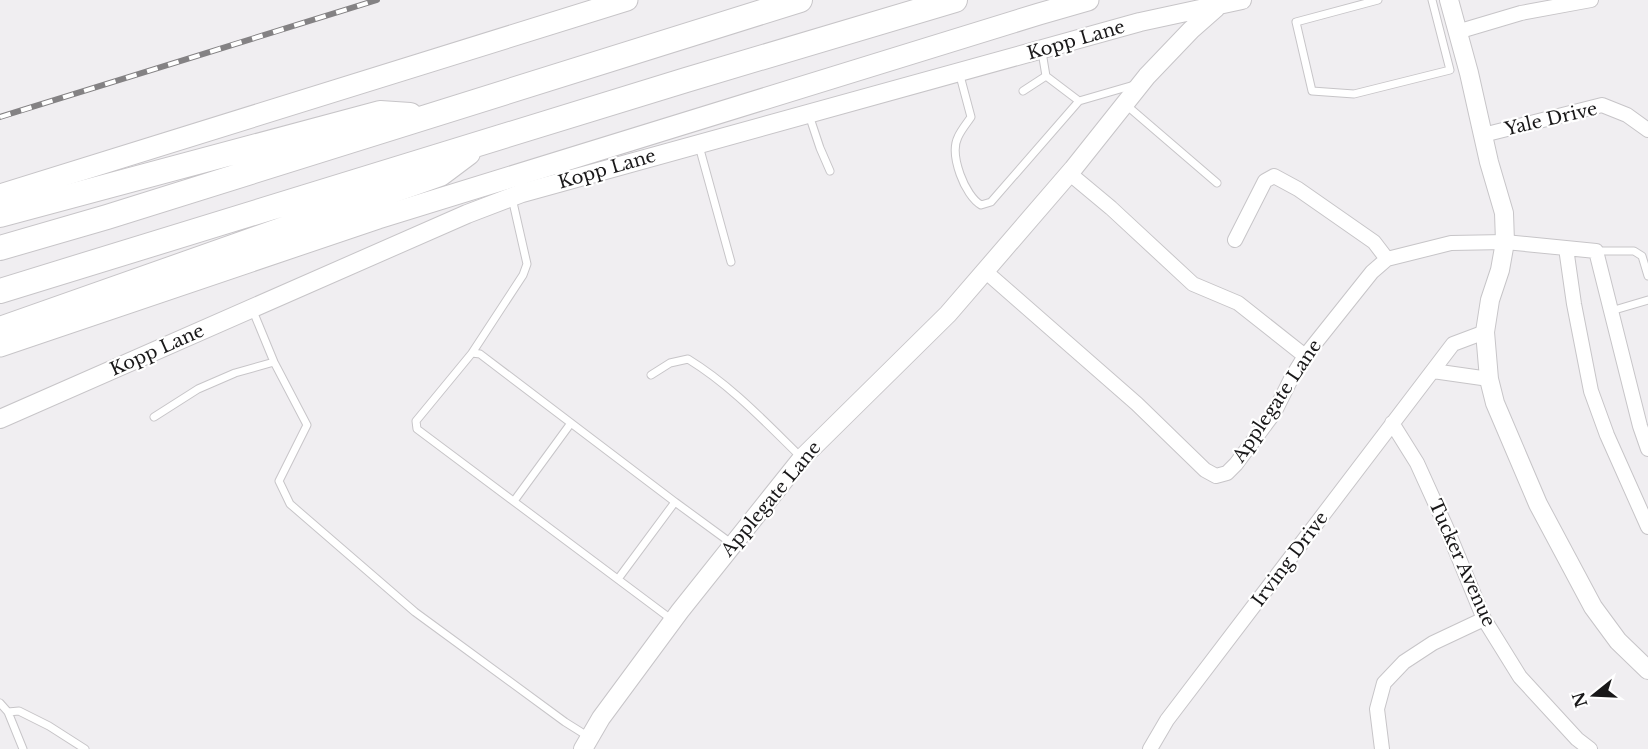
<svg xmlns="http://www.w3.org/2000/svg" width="1648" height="749" font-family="'Libre Baskerville',serif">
<rect width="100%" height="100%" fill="#f0eef1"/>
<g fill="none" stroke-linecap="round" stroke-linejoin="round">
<defs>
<path id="lane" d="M 1378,0 L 1296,22 L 1312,91 L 1354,94 L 1450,70 L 1432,0
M 1042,52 L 1046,76
M 959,72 L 971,117 C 967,123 961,130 958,137 C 949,155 965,196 981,205 L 991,202 L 1079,101 L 1046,76 L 1023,91
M 1079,101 L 1134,85
M 1125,104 L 1217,183
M 809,115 L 820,148 L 830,171
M 699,146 L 731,262
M 1596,251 L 1634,251 L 1642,256 L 1648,276
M 253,311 L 274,362 L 307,425 L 279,481 L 290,504 L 415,612 L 565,722 L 589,737
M 1611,311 L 1648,300
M 472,353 L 523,275 L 527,264 L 512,198
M 651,375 L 670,363 L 688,359 C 732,386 766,423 802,458
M 154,417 L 198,389 L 235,373 L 274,362
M 514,501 L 571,423
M 675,502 L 731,543
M 618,579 L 675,502 L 480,354 L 472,353 L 416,421 L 417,429 L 671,619
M 0,703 L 8,712 L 23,749
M 8,712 L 19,711 L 49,726 L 85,749"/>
<path id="street" d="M 1457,32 L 1521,13 L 1591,0
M 1483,135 L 1602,105 L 1627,115 L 1648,130
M 1069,173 L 1111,208 L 1193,284 L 1238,303 L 1305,356
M 1235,240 L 1265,181 L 1274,176 L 1298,189 L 1374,242 L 1387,259
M 1566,248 L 1574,304 L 1591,391 L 1607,435 L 1648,527
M 985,271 L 1137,404 L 1205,470 L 1216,476 L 1227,473 L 1236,464 L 1274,413 L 1292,377 L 1305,356 L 1372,272 L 1387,259 L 1451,243 L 1505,242 L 1596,251 L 1640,426 L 1648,449
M 1433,371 L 1489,379
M 1392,423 L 1417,463 L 1446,527 L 1484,619 L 1520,677 L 1577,739 L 1590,749
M 1150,749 L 1167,720 L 1453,344 L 1485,332
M 1382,749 L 1377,709 L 1384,683 L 1404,662 L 1433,643 L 1484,619"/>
<path id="secondary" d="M 1449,0 L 1469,73 L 1489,162 L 1504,213 L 1505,242 L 1500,270 L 1490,300 L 1485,332 L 1489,379 L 1495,403 L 1538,504 L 1593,607 L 1618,641 L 1648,670
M 0,419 L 467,214 L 522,193 L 1140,22 L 1242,0
M 583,749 L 601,718 L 680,611 L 802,458 L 948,314 L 1073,169 L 1147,76 L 1191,30 L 1216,8"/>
<path id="primary" d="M 0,195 L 627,0
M 0,346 L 378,218 L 1039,14 L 1088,0"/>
<path id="highway" d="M 0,215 L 380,113 L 410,115
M 0,248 L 107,217 L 800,0
M 0,291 L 686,80 L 955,0
M 0,329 L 440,174 L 468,153"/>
</defs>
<!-- lane casing -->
<use href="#lane" stroke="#c7c5c8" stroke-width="9"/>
<!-- street casing -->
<use href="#street" stroke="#c7c5c8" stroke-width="16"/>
<!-- secondary casing -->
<use href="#secondary" stroke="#c7c5c8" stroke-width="20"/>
<!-- primary casing -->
<use href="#primary" stroke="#c7c5c8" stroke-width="23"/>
<!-- highway casing -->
<use href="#highway" stroke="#c7c5c8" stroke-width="26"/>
<!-- lane -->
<use href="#lane" stroke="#fff" stroke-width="7"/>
<!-- street -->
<use href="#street" stroke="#fff" stroke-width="14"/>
<!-- secondary -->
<use href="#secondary" stroke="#fff" stroke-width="18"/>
<!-- primary -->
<use href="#primary" stroke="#fff" stroke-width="21"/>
<!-- highway -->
<use href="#highway" stroke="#fff" stroke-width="24"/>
<defs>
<path id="rail" d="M 0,117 L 377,0"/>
</defs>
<!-- rail casing -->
<use href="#rail" stroke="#848284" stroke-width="6"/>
<!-- rail -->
<use href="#rail" stroke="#fff" stroke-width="4" stroke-dasharray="11" stroke-linecap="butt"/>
</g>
<g text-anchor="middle" stroke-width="4.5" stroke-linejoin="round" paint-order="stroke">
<!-- street labels -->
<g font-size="18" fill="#191819" stroke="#fff">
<text transform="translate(1076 40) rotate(-16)" y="6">Kopp Lane</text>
<text transform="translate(1551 119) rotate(-13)" y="6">Yale Drive</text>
<text transform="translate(607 169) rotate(-16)" y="6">Kopp Lane</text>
<text transform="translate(157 350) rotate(-24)" y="6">Kopp Lane</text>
<text transform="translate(1277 401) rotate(-56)" y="6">Applegate Lane</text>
<text transform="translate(771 499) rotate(-50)" y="6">Applegate Lane</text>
<text transform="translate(1290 559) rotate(-53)" y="6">Irving Drive</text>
<text transform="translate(1462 563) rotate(66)" y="6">Tucker Avenue</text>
</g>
</g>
<!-- north arrow -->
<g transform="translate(1594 695) rotate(252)" stroke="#ffffff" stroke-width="4.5" paint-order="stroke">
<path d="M0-4.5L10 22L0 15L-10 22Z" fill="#191819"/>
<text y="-9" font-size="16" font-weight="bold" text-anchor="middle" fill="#191819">N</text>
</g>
</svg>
